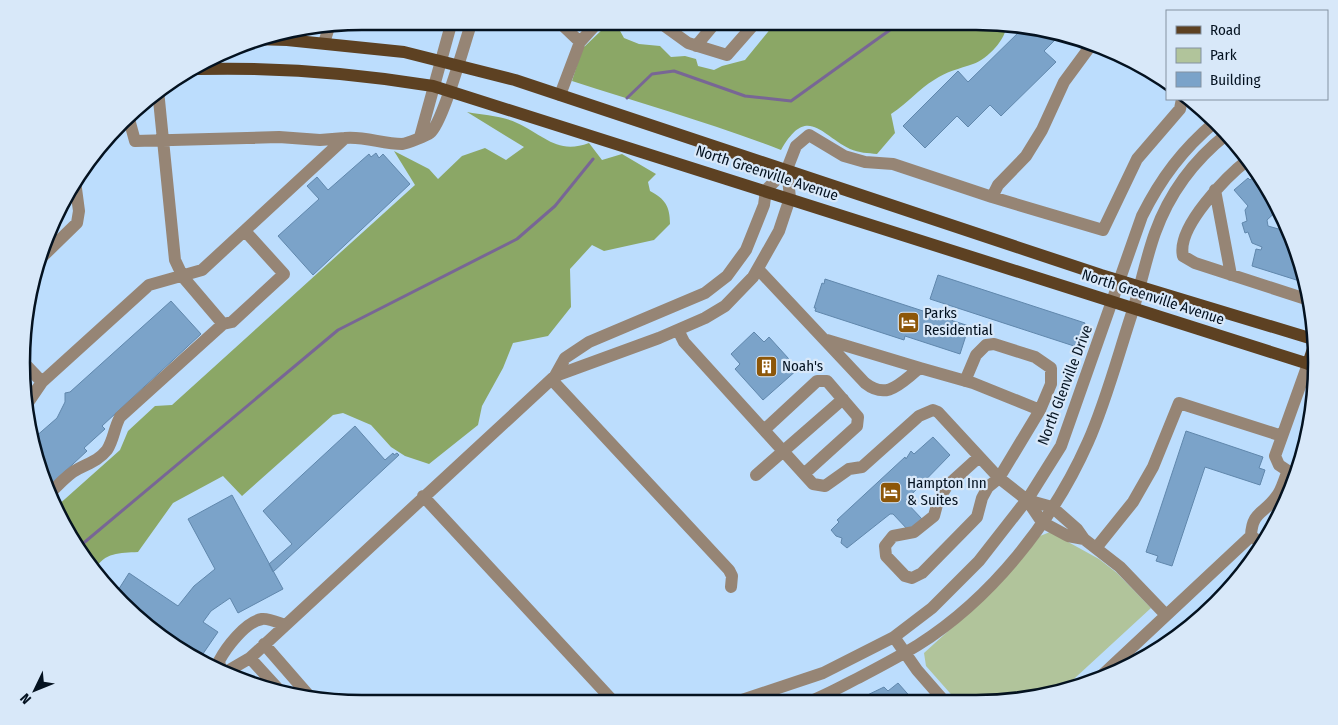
<svg xmlns="http://www.w3.org/2000/svg" width="1338" height="725" font-family="'Fira Sans Condensed',sans-serif">
<rect width="100%" height="100%" fill="#bcddfd"/>
<!-- green -->
<path fill="#b1c49b" d="M 1050,532 L 1099,559 L 1117,573 L 1151,608 L 1063,689 L 1020,701 L 957,701 L 926,666 L 924,653 L 999,585 L 1040,536 Z"/>
<!-- forest -->
<path fill="#8ba766" d="M 776,22 L 998,22 L 1007,24 C 1006,39 988,59 973,64 C 959,69 947,71 934,80 C 919,89 908,103 891,114 L 895,133 L 877,154 C 868,153 859,153 850,149 C 821,135 807,104 781,150 C 712,123 642,104 572,81 L 582,49 L 606,26 L 619,29 L 624,38 L 639,44 L 660,46 L 671,57 L 685,56 L 696,59 L 698,66 L 714,70 L 722,66 L 745,60 Z
M 467,112 C 483,115 503,116 517,123 C 544,135 557,155 589,143 L 602,160 L 622,154 L 656,174 L 648,182 L 650,191 C 665,199 670,206 670,224 L 654,240 L 604,251 L 592,245 L 570,269 L 571,307 L 548,336 L 513,343 L 503,368 L 482,406 L 478,425 L 429,464 L 405,456 L 391,447 L 371,425 L 343,413 L 333,415 L 242,496 L 223,476 L 173,503 L 138,552 C 120,553 104,552 95,570 L 56,507 L 120,450 L 128,431 L 155,406 L 172,405 L 415,185 L 394,151 L 429,169 L 438,179 L 462,156 L 485,148 L 506,160 L 524,147 Z"/>
<g fill="none" stroke-linecap="round" stroke-linejoin="round">
<!-- stream -->
<path stroke="#786695" stroke-width="3" d="M 627,98 L 652,74 L 674,71 L 745,96 L 791,101 L 901,22
M 80,546 L 338,330 L 517,239 L 555,206 L 593,159"/>
</g>
<!-- building -->
<path fill="#7ba3c9" stroke="#6087ac" d="M 1018,25 L 1062,33 L 1044,51 L 1056,62 L 1001,116 L 990,105 L 968,127 L 957,116 L 925,148 L 903,126 L 958,71 L 968,82 L 1022,29 Z
M 376,153 L 379,158 L 383,154 L 410,184 L 313,275 L 278,236 L 319,199 L 307,186 L 317,177 L 328,190 L 369,154 L 371,157 Z
M 1258,173 L 1280,208 L 1267,220 L 1268,226 L 1289,232 L 1306,283 L 1252,266 L 1256,249 L 1261,250 L 1262,247 L 1252,243 L 1248,232 L 1245,233 L 1242,223 L 1247,221 L 1245,210 L 1248,206 L 1234,190 L 1248,178 L 1250,180 Z
M 938,275 L 1085,323 L 1077,347 L 930,299 Z
M 825,279 L 969,326 L 960,354 L 905,336 L 904,340 L 815,311 L 816,308 L 814,308 L 822,283 L 824,284 Z
M 171,301 L 201,334 L 102,426 L 105,429 L 84,448 L 87,451 L 46,489 L 34,438 L 57,418 L 65,402 L 65,393 L 70,392 Z
M 754,332 L 764,342 L 769,337 L 798,369 L 763,400 L 735,369 L 740,364 L 731,354 Z
M 355,426 L 385,460 L 393,453 L 394,455 L 397,453 L 399,455 L 273,572 L 269,564 L 292,544 L 263,511 Z
M 1186,431 L 1263,457 L 1259,468 L 1265,470 L 1260,485 L 1205,467 L 1172,566 L 1156,561 L 1158,556 L 1146,552 Z
M 933,437 L 950,455 L 907,499 L 906,502 L 922,519 L 909,531 L 893,514 L 890,514 L 847,548 L 841,543 L 842,538 L 836,536 L 831,530 L 839,522 L 837,520 L 905,457 L 906,459 L 911,451 L 914,454 Z
M 232,495 L 283,589 L 238,613 L 230,598 L 211,611 L 203,622 L 218,632 L 198,661 L 192,658 L 115,595 L 129,573 L 178,606 L 194,586 L 215,569 L 188,519 Z
M 1173,633 L 1176,637 L 1165,646 L 1150,654 L 1148,652 L 1152,649 L 1154,651 Z
M 898,683 L 914,701 L 855,701 L 884,687 L 888,691 Z"/>
<g fill="none" stroke-linecap="round" stroke-linejoin="round">
<!-- minor -->
<path stroke="#968575" stroke-width="12" d="M 387,21 L 398,25 L 417,21
M 558,21 L 580,42
M 659,22 L 688,43 L 727,55 L 756,22
M 324,43 L 329,27
M 696,46 L 716,22
M 158,90 L 175,260 L 183,277 L 223,324 L 232,322 L 284,274 L 245,231
M 560,95 L 580,42 L 598,22
M 129,119 L 135,141 L 279,137 L 320,140 L 345,138
M 420,137 L 452,21
M 1249,159 C 1228,175 1176,227 1183,256 L 1195,263 L 1309,300
M 1215,190 L 1231,275
M 992,197 L 998,185 L 1026,156 L 1042,130 L 1064,82 L 1092,44
M 40,259 L 77,223 L 79,211 L 75,181
M 758,269 L 865,383 C 888,401 901,382 920,368 L 973,383 L 1040,410 L 999,478 L 988,487 L 982,498 L 977,517 L 922,573 L 912,578 L 905,576 L 886,556 L 885,546 L 893,536 L 914,532 L 934,516 L 938,501 L 947,486 L 979,457
M 678,330 L 684,342 L 813,484 L 825,486 L 849,469 L 862,467 L 919,416 L 933,410 L 938,412 L 999,478 L 1027,500 L 1052,507 L 1077,529 L 1084,539
M 827,340 L 920,368
M 24,363 L 42,382
M 555,376 L 659,338 L 705,318 L 725,306 L 753,277 L 779,231 L 790,198 L 787,169
M 552,380 L 729,570 L 732,576 L 731,587
M 965,381 L 976,355 L 986,345 L 994,344 L 1035,357 L 1051,368 L 1051,384 L 1040,410
M 27,404 L 42,382 L 149,285 L 202,270 L 345,138 C 364,136 383,144 402,144 C 408,143 426,136 430,133 C 443,123 465,41 472,21
M 764,430 L 817,381 L 827,381 L 858,417 L 857,426 L 804,474
M 756,475 L 843,399
M 48,495 C 57,487 67,474 78,469 C 89,463 98,461 107,450 C 114,439 114,428 120,417 L 223,324
M 423,496 L 614,702
M 1027,500 L 1042,522 L 1068,536 L 1084,539 L 1120,567 L 1166,615
M 1251,536 L 1263,544
M 1096,548 L 1133,502 L 1153,467 L 1179,403 L 1282,436
M 894,637 L 917,670 L 944,701
M 264,644 L 311,698
M 250,658 L 282,693
M 221,670 L 219,661 C 226,648 245,622 262,619 C 268,618 279,623 285,625
M 226,672 L 250,658 L 555,376 L 565,358 L 589,342 L 705,293 L 727,276 L 746,250 L 764,205 L 766,190 L 787,169 L 796,146 L 809,135 L 844,156 L 865,162 L 893,164 L 992,197 L 1103,230 L 1137,159 L 1180,109 L 1182,99
M 1096,681 L 1251,536 C 1252,511 1264,514 1276,497 C 1282,490 1284,479 1288,471 L 1279,465 L 1275,456 L 1308,364
M 736,702 L 823,673 L 894,637 L 932,608 L 979,561 L 1029,497 L 1061,446 L 1142,216 C 1161,178 1183,149 1215,122
M 808,702 C 827,695 844,685 862,676 C 881,666 900,656 918,645 C 992,598 1053,521 1088,442 C 1106,402 1119,352 1133,310 C 1141,285 1146,258 1155,233 C 1169,194 1194,160 1227,134"/>
<!-- major -->
<path stroke="#5d4122" stroke-width="12" d="M 253,39 L 287,40 L 404,52 L 515,80 L 1101,275 L 1316,340
M 198,69 C 277,67 355,73 433,86 L 1315,366
M 1308,364 L 1316,340"/>
</g>
<!-- icons -->
<defs>
<symbol id="hotel-square" viewBox="-11 -11 22 22"><rect x="-9" y="-9" width="18" height="18" rx="4" fill="#8d5709" stroke="#d8e8f9"/><path d="M-6-4.5h1.5V1H6V5H4.5V3h-9V5H-6ZM-4 0a1.8 1.8 0 1 1 3.6 0ZM.5 0V-2.5h3Q6-2.5 6 0Z" fill="#fff"/></symbol>
<symbol id="building-square" viewBox="-11 -11 22 22"><rect x="-9" y="-9" width="18" height="18" rx="4" fill="#8d5709" stroke="#d8e8f9"/><path d="M-4-6H4V6H1V3H-1V6H-4ZM-2.5-4.3h1.7v1.8h-1.7ZM.8-4.3h1.7v1.8H.8ZM-2.5-1h1.7V.8h-1.7ZM.8-1h1.7V.8H.8Z" fill="#fff"/></symbol>
</defs>
<g fill-rule="evenodd">
<use href="#hotel-square" x="896" y="310" width="25" height="25"/>
<use href="#building-square" x="754" y="354" width="25" height="25"/>
<use href="#hotel-square" x="878" y="480" width="25" height="25"/>
</g>
<g text-anchor="middle" stroke-width="4.5" stroke-linejoin="round" paint-order="stroke">
<!-- street labels -->
<g font-size="15" fill="#041220" stroke="#d8e8f9">
<text transform="translate(767 173) rotate(18)" y="5">North Greenville Avenue</text>
<text transform="translate(1153 297) rotate(18)" y="5">North Greenville Avenue</text>
<text transform="translate(1065 385) rotate(-69)" y="5">North Glenville Drive</text>
</g>
<!-- poi labels -->
<g font-size="15" fill="#041220" stroke="#d8e8f9" text-anchor="start">
<text x="924" y="318">Parks<tspan x="924" dy="17">Residential</tspan></text>
<text x="782" y="371">Noah's</text>
<text x="907" y="488">Hampton Inn<tspan x="907" dy="17">&amp; Suites</tspan></text>
</g>
</g>
<!-- crop -->
<path d="M0 0H1338V725H0ZM362 30H976A332 332 0 0 1 1308 362V363A332 332 0 0 1 976 695H362A332 332 0 0 1 30 363V362A332 332 0 0 1 362 30Z" fill="#d8e8f9" fill-rule="evenodd"/>
<path fill="none" stroke="#041220" stroke-width="2.5" d="M362 30H976A332 332 0 0 1 1308 362V363A332 332 0 0 1 976 695H362A332 332 0 0 1 30 363V362A332 332 0 0 1 362 30Z"/>
<!-- legend -->
<rect x="1166" y="10" width="162" height="90" fill="#d8e8f9" stroke="#8392a2"/>
<rect x="1176" y="26" width="25" height="8" fill="#5d4122" stroke="#8392a2"/>
<text x="1210" y="35" font-size="15" fill="#041220">Road</text>
<rect x="1176" y="48" width="25" height="15" fill="#b1c49b" stroke="#8392a2"/>
<text x="1210" y="60" font-size="15" fill="#041220">Park</text>
<rect x="1176" y="72" width="25" height="15" fill="#7ba3c9" stroke="#8392a2"/>
<text x="1210" y="85" font-size="15" fill="#041220">Building</text>
<!-- north arrow -->
<g transform="translate(35 690) rotate(227)" stroke="#d8e8f9" stroke-width="4" paint-order="stroke">
<path d="M0-4L9 19L0 12L-9 19Z" fill="#041220"/>
<text y="-8" font-size="14" font-weight="bold" text-anchor="middle" fill="#041220">N</text>
</g>
</svg>
